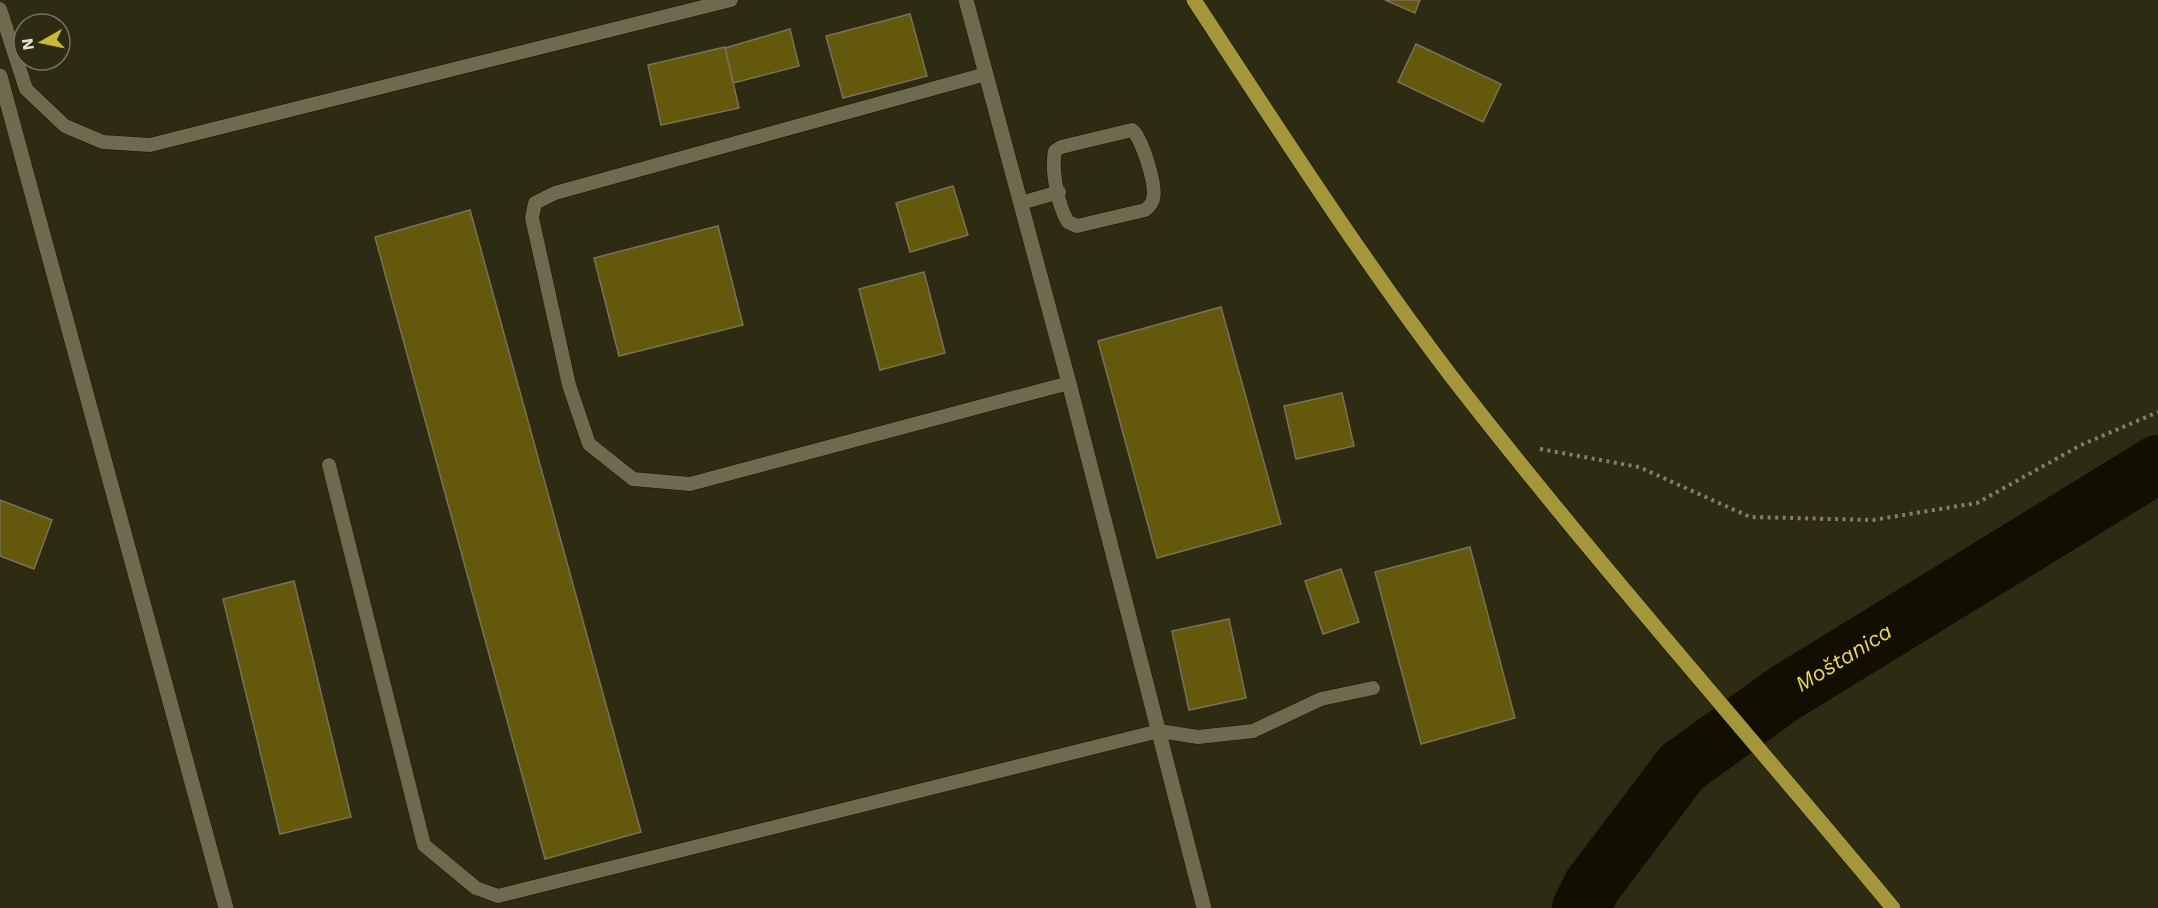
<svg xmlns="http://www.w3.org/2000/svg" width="2158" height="908" font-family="'Work Sans',sans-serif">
<rect width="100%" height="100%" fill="#2e2b13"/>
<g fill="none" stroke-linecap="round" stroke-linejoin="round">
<!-- river -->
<path stroke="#130f00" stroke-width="58" id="s1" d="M 1581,908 L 1592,886 L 1682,767 L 1785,693 L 2158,464"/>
</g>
<!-- building -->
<path fill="#63580b" stroke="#777359" stroke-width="1.5" d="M 1385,0 L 1420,0 L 1415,13 Z
M 910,14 L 927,76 L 843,98 L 826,36 Z
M 790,29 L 799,66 L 733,83 L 725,48 Z
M 1416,44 L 1501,84 L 1483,122 L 1398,82 Z
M 725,47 L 739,108 L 661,125 L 648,65 Z
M 953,186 L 968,235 L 910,252 L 896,203 Z
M 470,210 L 641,832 L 545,859 L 375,237 Z
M 718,226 L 743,325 L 619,356 L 594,258 Z
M 924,272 L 945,353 L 880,370 L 859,289 Z
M 1221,307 L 1281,524 L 1157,558 L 1098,341 Z
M 1342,393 L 1354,446 L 1296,459 L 1284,406 Z
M 0,500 L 52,520 L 34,569 L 0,556 Z
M 1470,547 L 1515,718 L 1421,744 L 1375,572 Z
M 1341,569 L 1359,622 L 1323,634 L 1305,581 Z
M 294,581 L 351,817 L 280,834 L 223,599 Z
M 1229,619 L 1246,698 L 1189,710 L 1172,631 Z"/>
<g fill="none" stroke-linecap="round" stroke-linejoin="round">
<defs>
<path id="service" d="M 0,9 L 26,89 L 65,126 L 103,142 L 150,145 L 731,0
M 986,74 L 555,193 L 535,203 L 532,218 L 569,385 L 589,444 L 633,479 L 690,484 L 1069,383
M 1132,130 C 1142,138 1157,186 1153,199 C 1152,204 1149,207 1145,210 L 1077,226 L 1068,222 C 1058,206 1051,170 1055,151 L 1061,147 Z
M 1021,203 L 1059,192
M 329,465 L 424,845 L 476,888 L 498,896 L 1159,731 L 1198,737 L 1253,731 L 1321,699 L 1373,688"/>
<path id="minor" d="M 966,0 L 1069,383 L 1204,908
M 0,76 L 226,908"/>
<path id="primary" d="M 1194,0 C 1277,127 1359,255 1451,376 C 1592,558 1746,731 1893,908"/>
</defs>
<!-- service casing -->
<use href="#service" stroke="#171300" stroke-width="15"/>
<!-- minor casing -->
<use href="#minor" stroke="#171300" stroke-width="16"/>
<!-- primary casing -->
<use href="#primary" stroke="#171300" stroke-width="16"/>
<!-- path -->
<path stroke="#817f6b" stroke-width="4" stroke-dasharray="3 4.5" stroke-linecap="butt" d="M 1540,449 L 1639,467 L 1750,517 L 1873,520 L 1977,503 L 2081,445 L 2158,412"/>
<!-- service -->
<use href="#service" stroke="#6e6a50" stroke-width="14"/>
<!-- minor -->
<use href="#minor" stroke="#6e6a50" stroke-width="15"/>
<!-- primary -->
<use href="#primary" stroke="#a4973b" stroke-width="15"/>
</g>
<g text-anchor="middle" stroke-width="4.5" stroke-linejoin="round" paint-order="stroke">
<!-- water labels -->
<g font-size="22" font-style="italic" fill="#ead75c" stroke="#2e2b13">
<text dy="8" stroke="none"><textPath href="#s1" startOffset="369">Moštanica</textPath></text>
</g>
</g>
<!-- north arrow -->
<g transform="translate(42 42) rotate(261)"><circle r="28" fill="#2e2b13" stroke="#767460" stroke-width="1.5"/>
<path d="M0-4.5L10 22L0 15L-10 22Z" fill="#ccb938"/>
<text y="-9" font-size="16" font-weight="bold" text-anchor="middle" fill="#e3e1d3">N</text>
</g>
</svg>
